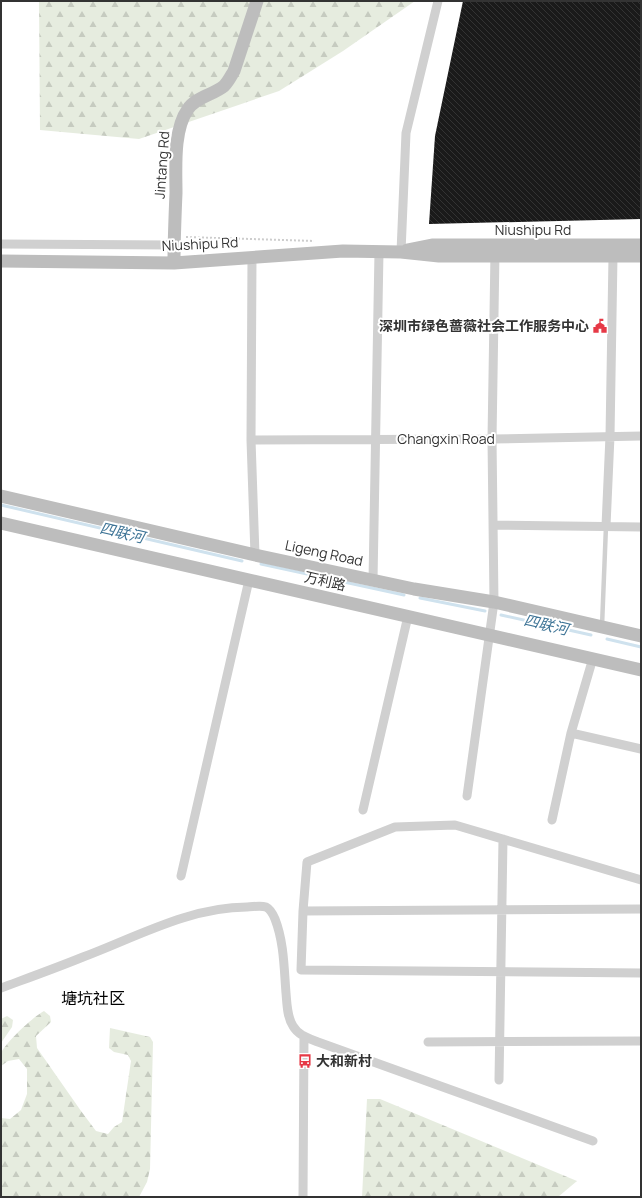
<svg xmlns="http://www.w3.org/2000/svg" width="642" height="1198" font-family="Manrope,'Noto Sans SC',sans-serif">
<defs>
<pattern id="forest-firs" width="22" height="20" patternUnits="userSpaceOnUse"><rect width="22" height="20" fill="#e6ecdf"/><path d="M5 1l3.5 6h-7zM16 11l3.5 6h-7z" fill="#c6cbc0"/></pattern>
<pattern id="building-back-hatch" width="6" height="6" patternUnits="userSpaceOnUse"><rect width="6" height="6" fill="#1a1a1a"/><path d="M-1 5l2 2M0 0l6 6M5-1l2 2" fill="none" stroke="#333"/></pattern>
</defs>
<rect width="100%" height="100%" fill="#fff"/>
<!-- forest -->
<path fill="url(#forest-firs)" d="M 39,1 L 415,1 L 343,51 L 279,91 L 139,139 L 40,130 Z
M 44,1011 L 50,1016 L 51,1022 L 36,1036 L 37,1048 L 81,1111 L 96,1131 L 108,1134 L 114,1127 L 122,1122 L 131,1061 L 128,1055 L 114,1052 L 109,1048 L 110,1028 L 150,1037 L 153,1042 L 150,1169 L 147,1182 L 139,1197 L 1,1197 L 1,1118 L 10,1119 L 21,1110 L 27,1094 L 27,1069 L 19,1059 L 8,1061 L 1,1066 C 1,1062 0,1057 1,1053 C 7,1041 33,1017 44,1011 Z
M 7,1016 L 13,1020 L 12,1027 L 1,1043 L 1,1019 Z
M 367,1099 L 380,1099 L 577,1181 L 558,1197 L 362,1197 Z"/>
<g fill="none" stroke-linecap="round" stroke-linejoin="round">
<!-- stream -->
<path stroke="#cfe2ee" stroke-width="3" d="M 1,505 L 242,561
M 261,564 L 404,595
M 420,598 L 485,611
M 501,615 L 591,635
M 607,639 L 641,647"/>
</g>
<!-- building -->
<path fill="url(#building-back-hatch)" d="M 463,1 L 641,1 L 641,219 L 429,224 L 435,136 Z"/>
<g fill="none" stroke-linecap="round" stroke-linejoin="round">
<!-- path -->
<path stroke="#cdcdcd" stroke-width="2" stroke-dasharray="2 2" stroke-linecap="butt" d="M 186,237 L 314,241"/>
<!-- lane -->
<path stroke="#d0d0d0" stroke-width="4.5" d="M 602,626 L 606,526"/>
<!-- street -->
<path stroke="#d0d0d0" stroke-width="9" d="M 1,244 L 174,245
M 401,252 L 406,133 L 438,1
M 252,257 L 251,440 L 255,555
M 251,440 L 492,439 L 641,436
M 493,525 L 641,527
M 606,526 L 610,436 L 613,256
M 373,580 L 379,252
M 571,733 L 641,749
M 467,796 L 494,602 L 492,439 L 495,252
M 363,810 L 408,616
M 552,820 L 571,733 L 593,658
M 181,876 L 249,580
M 641,880 L 455,825 L 395,827 L 307,862 L 303,911 L 301,970 L 641,973
M 303,911 L 641,909
M 1,988 C 28,978 56,968 83,957 C 136,937 190,907 247,907 C 253,907 260,905 266,907 C 270,909 273,914 275,919 C 284,942 284,968 286,993 C 287,1004 287,1017 293,1026 C 298,1035 308,1038 318,1042 L 593,1141
M 428,1042 L 641,1041
M 499,1080 L 503,839
M 303,1197 L 304,1036"/>
<!-- secondary -->
<path stroke="#bdbdbd" stroke-width="13" d="M 407,250 L 432,245 L 641,245
M 1,261 L 174,263 L 343,251 L 401,252 L 439,256 L 641,256
M 174,263 C 174,240 175,216 176,193 C 176,168 173,130 188,109 C 196,97 213,95 224,86 C 228,82 231,76 234,71 L 257,1
M 1,496 L 255,555 L 414,589 L 494,602 L 641,636
M 1,523 L 641,670"/>
</g>
<!-- icons -->
<defs>
<symbol id="civic-bare" viewBox="-9 -9 18 18"><path d="M-.6-6.5H3V-4.5H.6V-3L4-1V1h2V6H-6V1h2V-1L-.6-3ZM-1.2 2.5V6h2.4V2.5Z" fill="#e63946" stroke="#fff" stroke-width="2.5" paint-order="stroke"/></symbol>
<symbol id="bus-bare" viewBox="-9 -9 18 18"><path d="M-5-6H5V4H4V6H2V4H-2V6H-4V4H-5ZM-3.5-4V0h7V-4ZM-3.5 1.2v1.5H-2V1.2ZM2 1.2v1.5H3.5V1.2Z" fill="#e63946" stroke="#fff" stroke-width="2.5" paint-order="stroke"/></symbol>
</defs>
<g fill-rule="evenodd">
<use href="#civic-bare" x="590" y="316" width="20" height="20"/>
<use href="#bus-bare" x="295" y="1051" width="20" height="20"/>
</g>
<g text-anchor="middle" stroke-width="4" stroke-linejoin="round" paint-order="stroke">
<!-- street labels -->
<g font-size="14" fill="#333" stroke="#fff">
<text transform="translate(162 165) rotate(-86)" y="5">Jintang Rd</text>
<text x="533" y="235">Niushipu Rd</text>
<text transform="translate(200 244) rotate(-3)" y="5">Niushipu Rd</text>
<text x="446" y="444">Changxin Road</text>
<text transform="translate(324 553) rotate(12)" y="5">Ligeng Road</text>
<text transform="translate(325 581) rotate(13)" y="5">万利路</text>
</g>
<!-- poi labels -->
<g font-size="14" font-weight="bold" fill="#333" stroke="#fff" text-anchor="end">
<text x="589" y="331">深圳市绿色蔷薇社会工作服务中心</text>
<text x="316" y="1066" text-anchor="start">大和新村</text>
</g>
<!-- water labels -->
<g font-size="15" font-style="italic" fill="#3f7597" stroke="#fff">
<text transform="translate(122 533) rotate(13)" y="5">四联河</text>
<text transform="translate(546 625) rotate(13)" y="5">四联河</text>
</g>
<!-- quarter labels -->
<g font-size="16" fill="#000" stroke="#fff">
<text x="93" y="1004">塘坑社区</text>
</g>
</g>
<!-- border -->
<rect width="642" height="1198" fill="none" stroke="#333333" stroke-width="4"/>
</svg>
